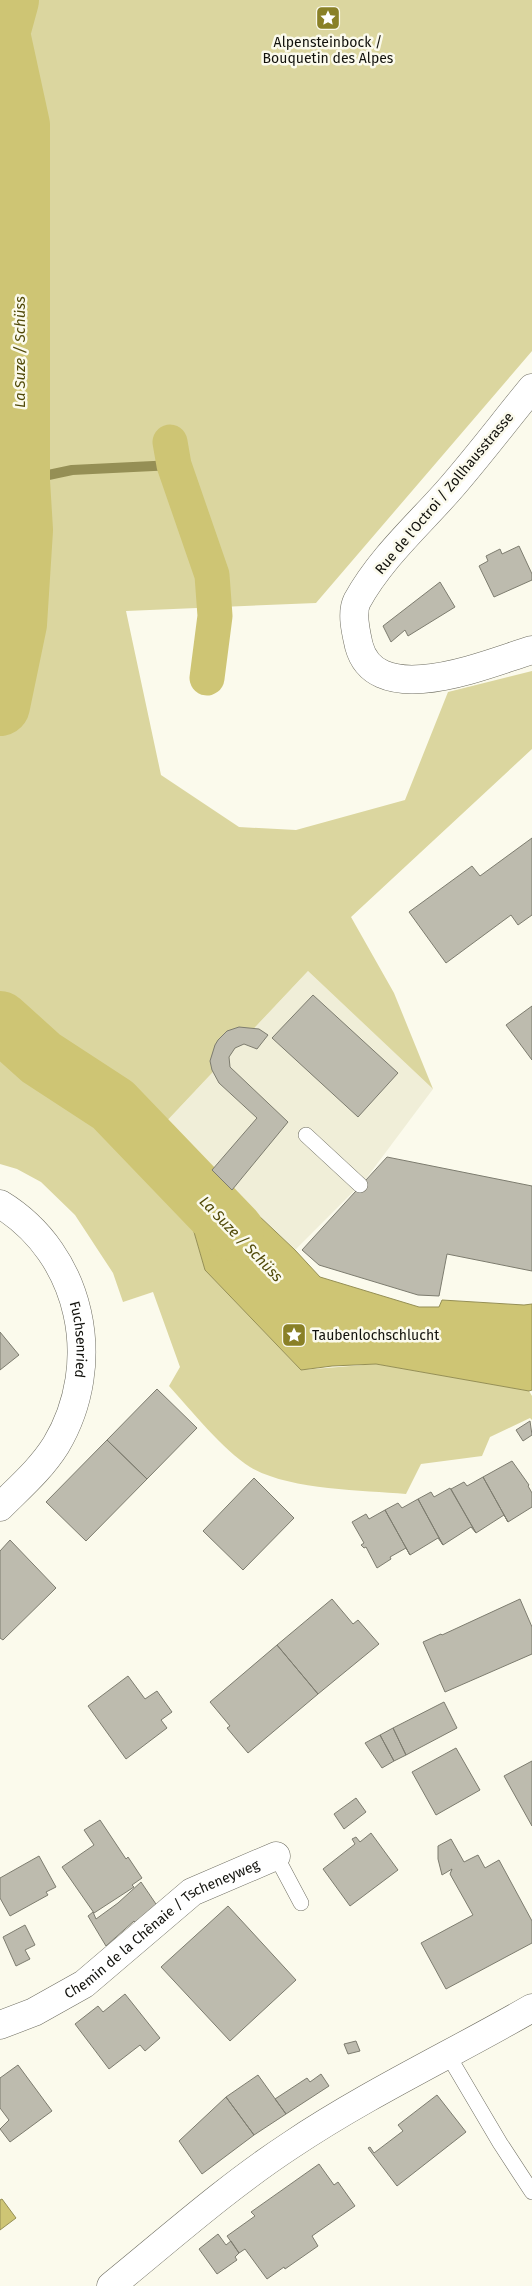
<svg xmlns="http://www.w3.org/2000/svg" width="532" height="2286" font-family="'Fira Sans',sans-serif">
<rect width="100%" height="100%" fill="#fbfaec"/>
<!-- built -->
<path fill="#f0eed8" d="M 308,971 L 433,1089 L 365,1180 L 295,1250 L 163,1125 Z"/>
<!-- green -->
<path fill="#dbd69f" d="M 0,0 L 532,0 L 532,351 L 316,603 L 126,611 L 161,775 L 239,827 L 296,830 L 405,800 L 448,692 L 532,671 L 532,749 L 351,917 L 394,993 L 433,1089 L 308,971 L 163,1125 L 205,1270 L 301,1370 L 376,1364 L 529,1391 L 532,1396 L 532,1420 L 530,1418 L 490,1437 L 482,1456 L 421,1464 L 406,1494 C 361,1490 288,1490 250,1467 C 223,1450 191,1410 169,1386 L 180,1367 L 153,1292 L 123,1302 L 113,1273 L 75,1215 L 41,1182 L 17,1169 L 0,1164 Z"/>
<!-- water -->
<path fill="#cec574" stroke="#958f55" d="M 163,1125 L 295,1250 L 320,1277 L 419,1307 L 439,1307 L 442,1300 L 524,1305 L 532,1304 L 532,1390 L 529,1391 L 376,1364 L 332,1366 L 301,1370 L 205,1270 Z
M 2,2199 L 16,2218 L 0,2230 L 0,2200 Z"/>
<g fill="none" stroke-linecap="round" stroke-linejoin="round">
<!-- stream -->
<path stroke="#958f55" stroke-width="10" d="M 20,481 L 72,470 L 174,465"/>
<!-- canal -->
<path stroke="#cec574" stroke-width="35" d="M 170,442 L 174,465 L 212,575 L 215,616 L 207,678"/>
<!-- river -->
<path stroke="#cec574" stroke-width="60" d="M 0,706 L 17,624 L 23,530 L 20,481 L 20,125 L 0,33 L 9,0
M 0,1021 L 41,1058 L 113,1105 L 234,1231"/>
</g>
<!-- building -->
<path fill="#bdbbae" stroke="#7d7c6f" d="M 519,546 L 532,574 L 532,580 L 494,597 L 479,566 L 488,561 L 486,556 L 500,549 L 502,554 Z
M 440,582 L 455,607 L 408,636 L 405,630 L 391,642 L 383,626 Z
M 532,838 L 532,915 L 518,925 L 511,915 L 446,963 L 409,912 L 472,866 L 480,876 Z
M 313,995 L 398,1073 L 358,1117 L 272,1038 Z
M 532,1006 L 532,1060 L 506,1025 Z
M 239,1027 L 259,1029 L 268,1035 L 257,1049 L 244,1044 L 235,1048 L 229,1057 L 230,1067 L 288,1122 L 232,1190 L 212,1170 L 257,1118 L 219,1083 L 212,1070 L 210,1061 L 215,1045 L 218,1040 L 227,1031 Z
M 387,1157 L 532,1186 L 532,1271 L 447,1254 L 439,1296 L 418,1295 L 319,1265 L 302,1250 Z
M 0,1332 L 19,1355 L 0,1370 Z
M 157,1389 L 197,1428 L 147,1479 L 107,1440 Z
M 530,1421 L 532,1435 L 523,1441 L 516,1430 Z
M 107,1440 L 147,1479 L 86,1541 L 46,1502 Z
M 512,1461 L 529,1485 L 528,1486 L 532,1493 L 532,1507 L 508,1522 L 483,1477 Z
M 483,1477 L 508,1522 L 504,1515 L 476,1533 L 451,1489 L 464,1482 L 467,1486 Z
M 254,1478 L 294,1518 L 243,1570 L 203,1531 Z
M 450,1488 L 476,1533 L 471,1527 L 443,1545 L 418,1499 L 431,1492 L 434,1497 Z
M 418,1499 L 443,1545 L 438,1538 L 410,1555 L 385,1510 L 398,1503 L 402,1508 Z
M 385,1510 L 410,1555 L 406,1548 L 390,1557 L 391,1559 L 377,1568 L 366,1547 L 364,1548 L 361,1545 L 364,1543 L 352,1522 L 366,1514 L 369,1519 Z
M 10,1540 L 56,1588 L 3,1640 L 0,1638 L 0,1551 Z
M 332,1599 L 353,1624 L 358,1620 L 379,1644 L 318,1694 L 277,1645 Z
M 520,1599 L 532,1627 L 532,1654 L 445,1692 L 423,1642 L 441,1634 L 442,1635 Z
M 277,1645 L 318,1694 L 248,1753 L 227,1728 L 230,1726 L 210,1702 Z
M 128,1676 L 145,1699 L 157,1691 L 172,1712 L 161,1720 L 167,1728 L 126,1759 L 88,1706 Z
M 444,1702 L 457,1728 L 406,1755 L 393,1728 Z
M 393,1728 L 406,1755 L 394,1761 L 380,1735 Z
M 380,1735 L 394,1761 L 382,1768 L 365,1743 Z
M 456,1748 L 480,1790 L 436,1815 L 412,1772 Z
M 532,1761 L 532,1826 L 504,1776 Z
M 356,1798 L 366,1812 L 344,1829 L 334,1814 Z
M 100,1820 L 126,1859 L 128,1857 L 142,1878 L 132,1885 L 134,1887 L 94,1913 L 62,1867 L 94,1845 L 84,1830 Z
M 371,1833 L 398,1870 L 350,1906 L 323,1869 L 355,1844 L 352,1839 L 356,1837 L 360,1842 Z
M 451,1839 L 464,1862 L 478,1855 L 485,1868 L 499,1860 L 532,1921 L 532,1943 L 446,1989 L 421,1943 L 473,1915 L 450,1874 L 452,1869 L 442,1875 L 438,1859 L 438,1846 Z
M 39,1856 L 56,1887 L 46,1892 L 48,1895 L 10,1916 L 0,1898 L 0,1878 Z
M 141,1882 L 158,1907 L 138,1926 L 134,1921 L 106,1946 L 88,1916 L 93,1912 L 96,1919 L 118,1903 Z
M 228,1906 L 296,1980 L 230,2041 L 161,1967 Z
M 25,1925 L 35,1945 L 25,1950 L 30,1959 L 16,1966 L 3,1937 Z
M 125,1994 L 160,2038 L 145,2051 L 140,2045 L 109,2069 L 75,2024 L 98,2006 L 103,2012 Z
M 356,2041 L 360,2051 L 348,2054 L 344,2044 Z
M 18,2065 L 52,2111 L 10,2142 L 0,2129 L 9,2120 L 0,2108 L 0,2078 Z
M 321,2074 L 329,2086 L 286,2114 L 275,2099 L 307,2078 L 310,2082 Z
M 258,2075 L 286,2114 L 254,2135 L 226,2097 Z
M 437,2095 L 466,2132 L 397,2186 L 368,2148 L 370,2147 L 374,2153 L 403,2131 L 398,2125 Z
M 226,2097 L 254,2135 L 202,2174 L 179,2141 Z
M 319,2164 L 334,2185 L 338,2182 L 355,2206 L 312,2236 L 318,2246 L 285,2269 L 284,2267 L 267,2279 L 245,2249 L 239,2253 L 227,2236 L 255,2216 L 251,2212 Z
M 218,2234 L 226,2245 L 231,2241 L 239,2253 L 235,2257 L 237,2260 L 217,2274 L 199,2249 Z"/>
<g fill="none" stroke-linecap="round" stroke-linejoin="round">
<defs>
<path id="lane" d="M 306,1135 L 360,1185
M 276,1856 L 301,1903
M 448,2055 L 500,2143 L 532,2192"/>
<g id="street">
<path d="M 532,388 C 504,422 477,458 448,491 C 417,526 380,559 357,601 C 351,613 356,633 359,646 C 377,712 491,662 532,650"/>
<path id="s1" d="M 0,1204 C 82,1254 105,1363 56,1445 C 41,1469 20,1487 0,1507"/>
<path id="s2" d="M 0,2025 L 34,2012 L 84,1984 L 192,1892 L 276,1856"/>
</g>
<path id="secondary" d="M 111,2286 C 170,2238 227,2187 291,2145 C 367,2094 452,2054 532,2008"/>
</defs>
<!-- lane casing -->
<use href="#lane" stroke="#6e6d61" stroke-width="16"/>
<!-- street casing -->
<use href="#street" stroke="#6e6d61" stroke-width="29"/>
<!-- secondary casing -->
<use href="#secondary" stroke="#6e6d61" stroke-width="29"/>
<!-- lane -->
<use href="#lane" stroke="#fff" stroke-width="15"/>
<!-- street -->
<use href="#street" stroke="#fff" stroke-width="28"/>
<!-- secondary -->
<use href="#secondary" stroke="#fff" stroke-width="28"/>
</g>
<!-- icons -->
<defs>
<symbol id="sight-square" viewBox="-11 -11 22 22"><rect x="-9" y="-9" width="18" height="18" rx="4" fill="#898027" stroke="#fbfaec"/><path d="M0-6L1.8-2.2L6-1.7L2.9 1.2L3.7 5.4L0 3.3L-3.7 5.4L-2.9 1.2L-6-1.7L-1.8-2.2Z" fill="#fff"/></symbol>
</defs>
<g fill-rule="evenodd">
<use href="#sight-square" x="314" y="4" width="28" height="28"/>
<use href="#sight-square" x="280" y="1321" width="28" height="28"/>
</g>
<g text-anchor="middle" stroke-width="5" stroke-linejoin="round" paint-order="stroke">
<!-- poi labels -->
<g font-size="14" fill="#11110c" stroke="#fbfaec">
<text x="328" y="47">Alpensteinbock /<tspan x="328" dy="16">Bouquetin des Alpes</tspan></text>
<text x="312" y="1340" text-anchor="start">Taubenlochschlucht</text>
</g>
<!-- street labels -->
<g font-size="14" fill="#11110c" stroke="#fbfaec">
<text transform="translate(444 493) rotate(-50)" y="5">Rue de l'Octroi / Zollhausstrasse</text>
<text dy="5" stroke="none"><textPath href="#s1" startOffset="164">Fuchsenried</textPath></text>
<text dy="5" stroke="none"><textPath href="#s2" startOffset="190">Chemin de la Chênaie / Tscheneyweg</textPath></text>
</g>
<!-- water labels -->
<g font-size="15" font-style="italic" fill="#504908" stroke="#fbfaec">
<text transform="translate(20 352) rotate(-90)" y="5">La Suze / Schüss</text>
<text transform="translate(241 1239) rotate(46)" y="5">La Suze / Schüss</text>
</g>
</g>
</svg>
